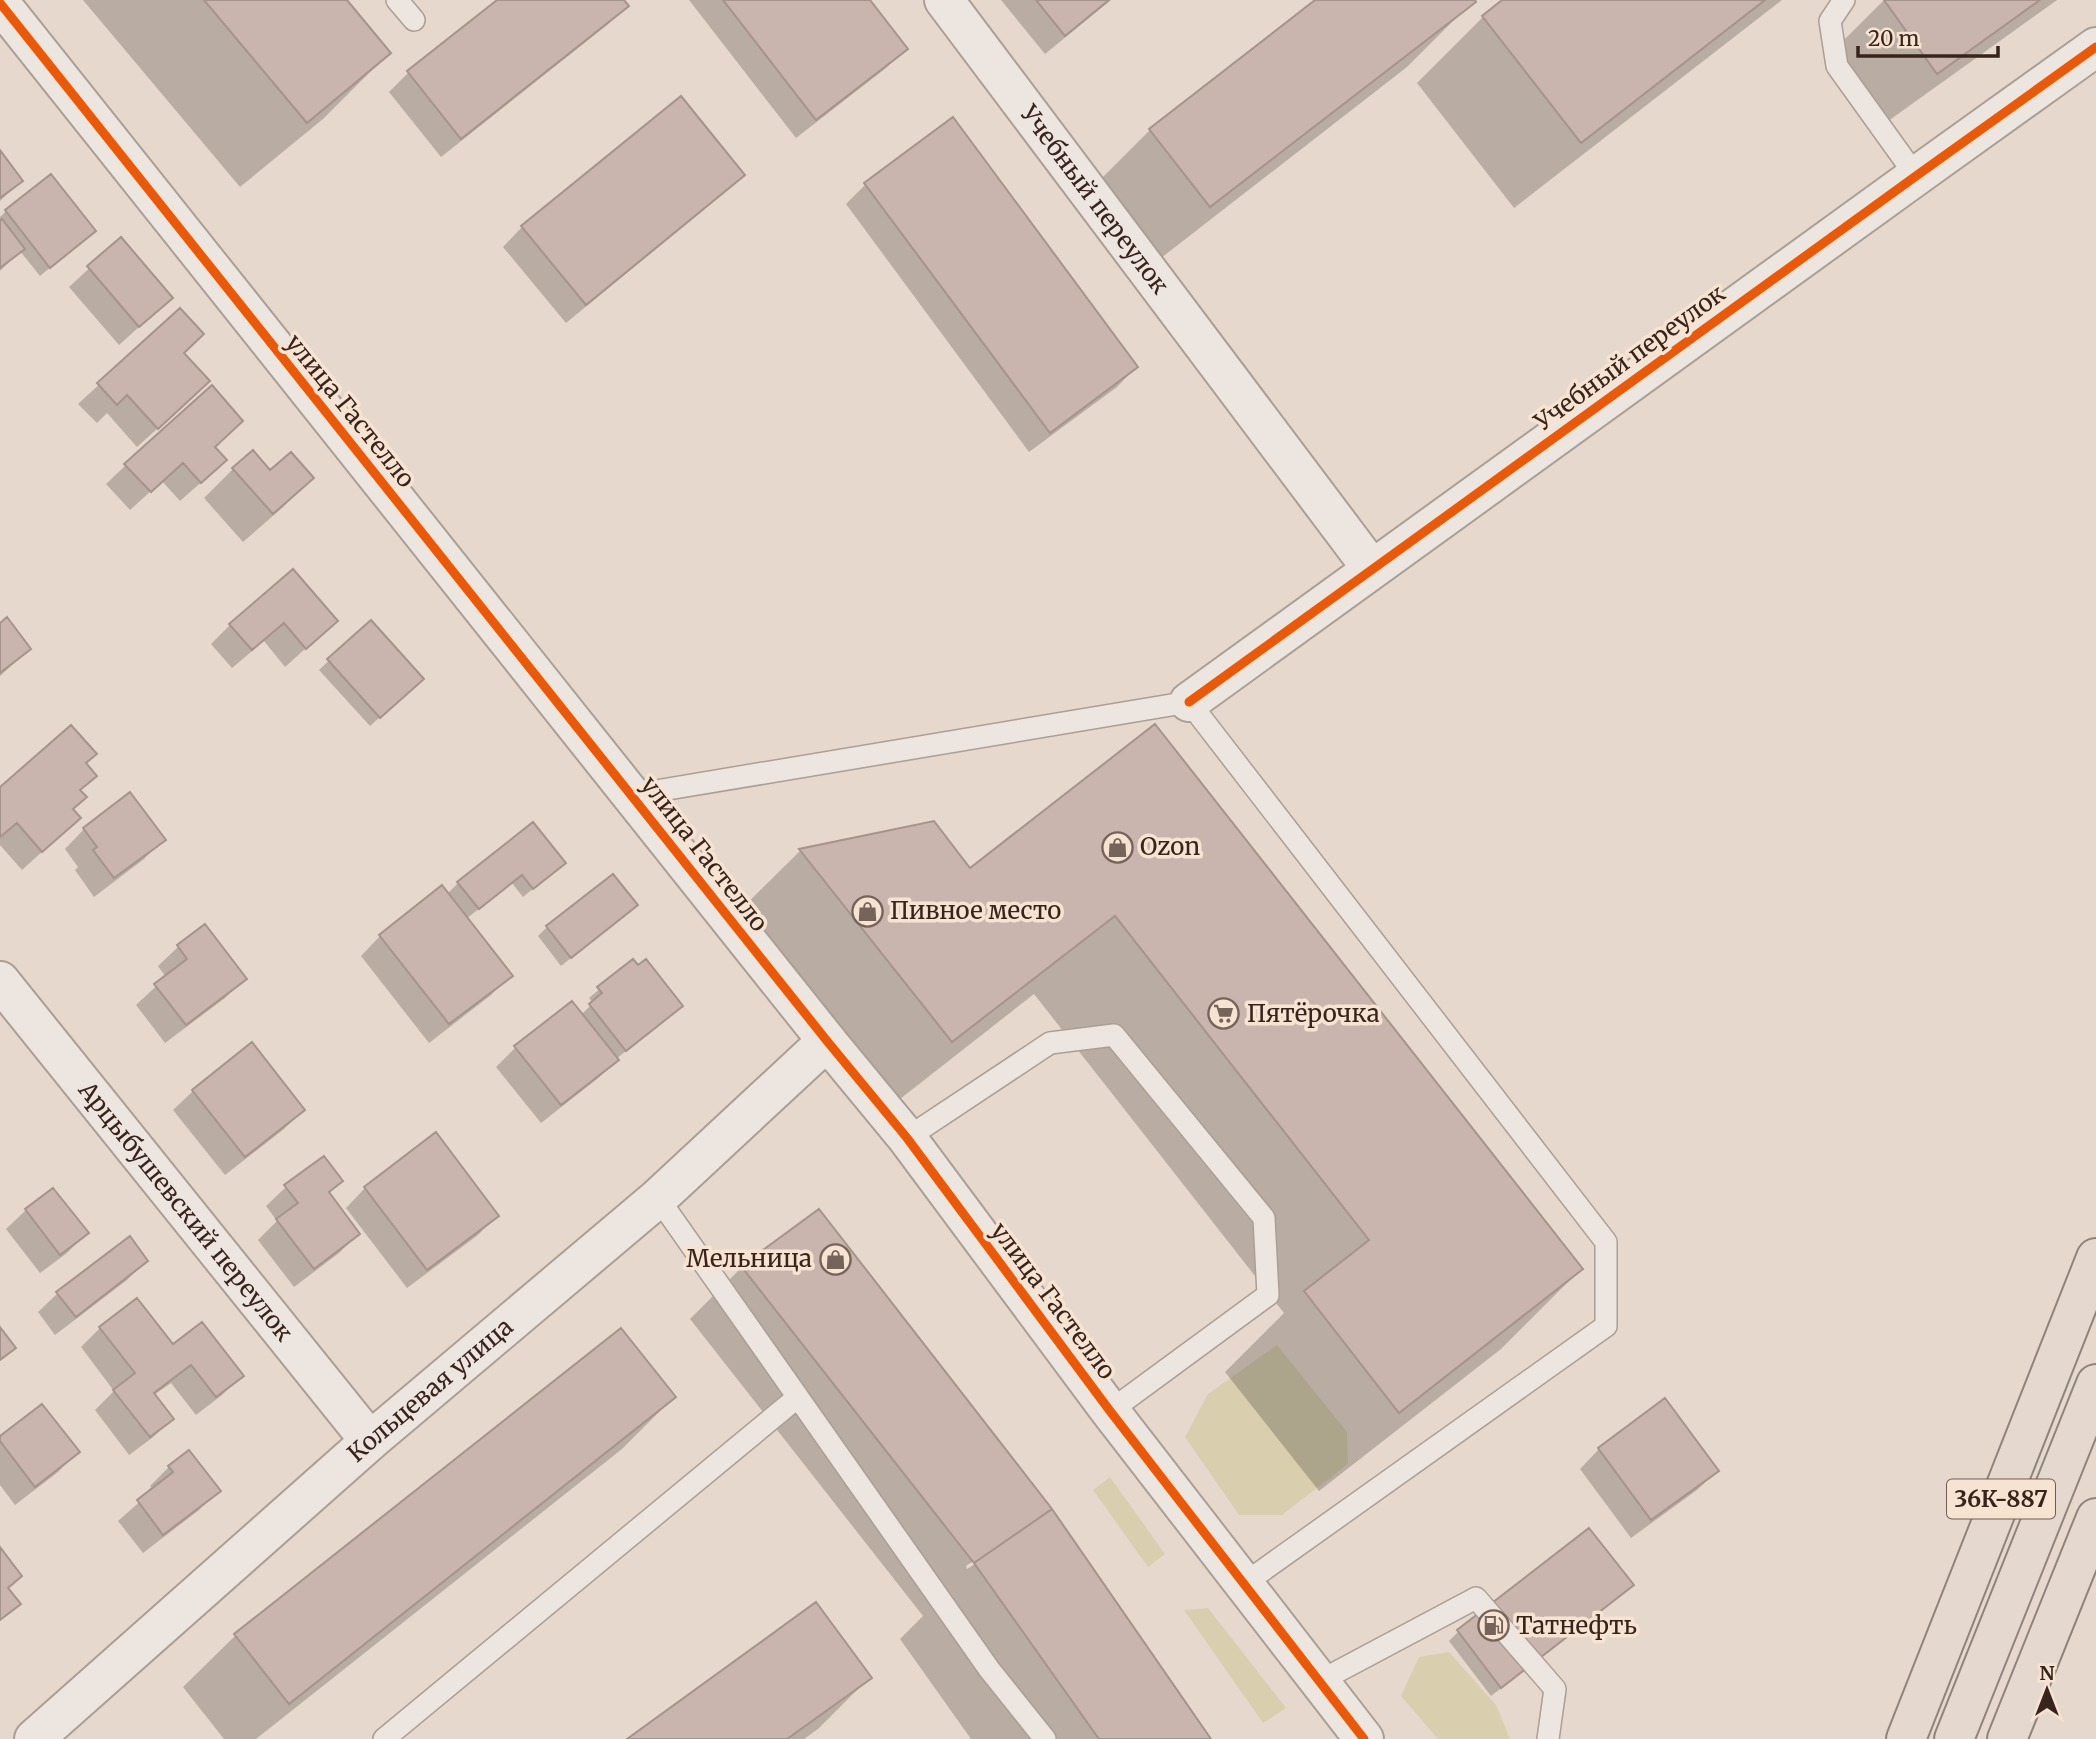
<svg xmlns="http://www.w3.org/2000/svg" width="2096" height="1739" font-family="Merriweather,serif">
<rect width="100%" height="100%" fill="#e6d8cc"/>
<!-- green -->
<path fill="#d9cfae" d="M 1277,1345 L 1347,1432 L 1348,1464 L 1282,1515 L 1239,1515 L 1185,1437 L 1208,1394 Z
M 1110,1477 L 1165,1554 L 1148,1567 L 1093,1490 Z
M 1208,1608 L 1286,1708 L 1263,1723 L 1184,1610 Z
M 1449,1652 L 1496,1705 L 1510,1739 L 1438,1739 L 1401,1696 L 1419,1657 Z"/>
<!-- shadow -->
<path fill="#0003" fill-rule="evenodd" d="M 83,0 L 345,0 L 389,53 L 323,119 L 240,187 Z
M 500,0 L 622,0 L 626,6 L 607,25 L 441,157 L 389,92 L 408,73 Z
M 689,0 L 868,0 L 906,49 L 886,68 L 796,138 Z
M 1001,0 L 1111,0 L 1045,54 Z
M 1318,0 L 1473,1 L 1407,67 L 1143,272 L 1084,196 L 1150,130 Z
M 1505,0 L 1782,0 L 1514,208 L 1417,83 L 1483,17 Z
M 1884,0 L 2057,0 L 1884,124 L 1832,52 Z
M 0,153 L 21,181 L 0,201 Z
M 743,175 L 723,194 L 566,323 L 503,247 L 522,227 Z
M 865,185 L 1136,367 L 1117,387 L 1029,452 L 846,204 Z
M 6,211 L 94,231 L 40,276 L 20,251 L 0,271 L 0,217 Z
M 121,239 L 171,298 L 119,345 L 69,287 Z
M 180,310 L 182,354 L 188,401 L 137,447 L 107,413 L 97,423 L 78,404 Z
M 213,448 L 205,479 L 180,501 L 162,481 L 130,510 L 106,484 L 126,465 Z
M 233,469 L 312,478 L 283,507 L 243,542 L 204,498 Z
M 293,571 L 336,621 L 285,667 L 264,641 L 232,668 L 211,644 L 230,625 Z
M 370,622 L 412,688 L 370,726 L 319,670 Z
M 0,625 L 29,649 L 0,676 Z
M 1154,726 L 1581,1269 L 1501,1349 L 1319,1491 L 1225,1372 L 1284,1313 L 1034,994 L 872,1121 L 720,930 L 800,851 L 933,823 L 970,870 Z
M 84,764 L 79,791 L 71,810 L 79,818 L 22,870 L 0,845 L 0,789 Z
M 84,829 L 163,839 L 144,859 L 94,897 L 75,870 L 78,867 L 65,849 Z
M 564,863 L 523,897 L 512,883 L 466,919 L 510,975 L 491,995 L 429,1043 L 361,956 L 380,936 L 442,888 L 447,894 L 458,883 Z
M 626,914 L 561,966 L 538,936 L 547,927 Z
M 205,927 L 245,978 L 225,998 L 165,1043 L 136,1005 L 166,977 L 158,966 L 178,947 Z
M 632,962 L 671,1015 L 616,1059 L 617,1060 L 597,1079 L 541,1123 L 496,1067 L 515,1048 L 581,1015 L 593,1003 L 589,998 Z
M 251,1045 L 303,1110 L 284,1129 L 225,1175 L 173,1110 L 193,1091 Z
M 341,1181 L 328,1194 L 358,1234 L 339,1253 L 294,1287 L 258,1240 L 277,1221 L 266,1206 L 286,1187 Z
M 365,1188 L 497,1215 L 478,1235 L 407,1288 L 346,1208 Z
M 26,1210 L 86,1233 L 67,1253 L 40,1273 L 6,1229 Z
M 146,1260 L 127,1280 L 55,1335 L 38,1312 L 58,1293 Z
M 742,1267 L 1208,1739 L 971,1739 L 900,1639 L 923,1616 L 690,1319 ZM 993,1548 L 993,1552 L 967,1569 L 966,1566 Z
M 100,1328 L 173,1347 L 242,1375 L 222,1395 L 196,1415 L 171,1383 L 154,1395 L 172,1419 L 152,1438 L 129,1455 L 95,1410 L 114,1391 L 81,1347 Z
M 674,1397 L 622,1449 L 256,1739 L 224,1739 L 183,1687 L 235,1636 Z
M 0,1438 L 77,1452 L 58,1472 L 15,1505 L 0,1485 Z
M 1599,1449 L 1717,1471 L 1697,1490 L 1631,1538 L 1580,1469 Z
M 169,1467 L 218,1490 L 199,1510 L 143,1553 L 118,1521 L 153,1490 L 150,1486 Z
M 1589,1530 L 1631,1585 L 1622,1594 L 1491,1696 L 1449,1641 L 1458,1632 Z
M 869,1678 L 818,1729 L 804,1739 L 630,1739 Z"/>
<!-- building -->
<path fill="#c9b5ad" stroke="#a6938b" stroke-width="2" d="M 204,0 L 347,0 L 391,53 L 307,123 Z
M 497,0 L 624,0 L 629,6 L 461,139 L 407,71 Z
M 723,0 L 870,0 L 908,49 L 816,120 Z
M 1036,0 L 1109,0 L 1065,36 Z
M 1315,0 L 1475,0 L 1476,2 L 1210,207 L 1149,129 Z
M 1502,0 L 1765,0 L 1581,143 L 1482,16 Z
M 1884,0 L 2040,0 L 1937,74 Z
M 681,96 L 745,175 L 586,305 L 521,226 Z
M 953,117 L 1138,367 L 1050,433 L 864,183 Z
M 0,150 L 23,181 L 0,198 Z
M 51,174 L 96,231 L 50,268 L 5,210 Z
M 2,219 L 25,249 L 0,268 L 0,221 Z
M 121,237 L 173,298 L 139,327 L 87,266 Z
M 180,308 L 204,334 L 184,353 L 210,381 L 158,429 L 127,395 L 117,405 L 97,383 Z
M 212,385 L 243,421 L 215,447 L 227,460 L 201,483 L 183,463 L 151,492 L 124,464 Z
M 253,450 L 270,470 L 291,452 L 314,478 L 273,514 L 232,468 Z
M 293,569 L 338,621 L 306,649 L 284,623 L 252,650 L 229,624 Z
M 7,617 L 31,649 L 0,673 L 0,623 Z
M 371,620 L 424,679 L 380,718 L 327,659 Z
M 1155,724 L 1583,1269 L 1399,1413 L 1304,1291 L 1369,1240 L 1115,916 L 952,1042 L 799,849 L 934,821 L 970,868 Z
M 71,725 L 97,754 L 86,763 L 97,776 L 80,790 L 87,797 L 73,809 L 81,818 L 42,852 L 17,823 L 0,837 L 0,787 Z
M 130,792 L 166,840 L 114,878 L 93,850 L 97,847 L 83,828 Z
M 533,822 L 566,863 L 533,889 L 522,875 L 479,909 L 457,882 Z
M 613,874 L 638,905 L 571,958 L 546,926 Z
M 442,885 L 513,976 L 449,1024 L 379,935 Z
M 205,924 L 247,979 L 186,1025 L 154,984 L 187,959 L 177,945 Z
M 633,959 L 638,965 L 646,959 L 683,1006 L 626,1051 L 589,1004 L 602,993 L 597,987 Z
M 572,1001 L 619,1060 L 561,1105 L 514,1046 Z
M 252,1042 L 305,1110 L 245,1157 L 192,1090 Z
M 436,1132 L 499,1216 L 427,1270 L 364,1187 Z
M 324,1156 L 343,1181 L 329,1192 L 360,1234 L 314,1269 L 276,1219 L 298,1203 L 284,1185 Z
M 53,1188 L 89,1233 L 60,1255 L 25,1209 Z
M 819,1209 L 1052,1509 L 974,1563 L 741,1266 Z
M 130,1236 L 148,1261 L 76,1317 L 56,1292 Z
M 137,1298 L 173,1344 L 202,1322 L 244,1376 L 216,1397 L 191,1365 L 154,1393 L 174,1419 L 150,1437 L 113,1390 L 135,1373 L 99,1327 Z
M 0,1327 L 16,1348 L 0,1360 Z
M 621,1328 L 676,1397 L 289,1704 L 234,1634 Z
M 1665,1398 L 1719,1471 L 1651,1520 L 1598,1448 Z
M 42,1404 L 80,1452 L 35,1487 L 0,1441 L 0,1436 Z
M 189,1450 L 221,1491 L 163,1535 L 137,1500 L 173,1472 L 168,1466 Z
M 1052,1509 L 1211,1739 L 1099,1739 L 974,1563 Z
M 1589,1528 L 1634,1585 L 1501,1688 L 1457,1630 Z
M 0,1547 L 22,1576 L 8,1588 L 21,1604 L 0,1620 Z
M 816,1602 L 872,1678 L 787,1739 L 627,1739 Z"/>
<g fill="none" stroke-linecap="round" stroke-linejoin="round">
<defs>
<path id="service" d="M 397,0 L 414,20
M 1844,0 L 1830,21 L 1837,66 L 1916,176
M 632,795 L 1189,702 L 1606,1242 L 1606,1326 L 1245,1583
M 907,1138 L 1050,1043 L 1114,1035 L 1264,1218 L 1268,1295 L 1110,1411
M 658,1198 L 989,1669 L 1045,1739
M 1318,1682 L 1476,1598 L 1555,1689 L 1548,1739
M 384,1739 L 798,1397"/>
<g id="minor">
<path id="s1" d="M 944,0 L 1372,569"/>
<path d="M 1189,702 L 1916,176 L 2096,47"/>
<path id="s2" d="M 0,981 L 370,1441"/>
<path id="s3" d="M 34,1739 L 370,1441 L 658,1198 L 827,1041"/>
</g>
<path id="tertiary" d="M 0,3 L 827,1041 L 907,1138 L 1110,1411 L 1364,1739"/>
<path id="primary" d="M 1906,1739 L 2096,1258
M 1954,1739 L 2096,1384
M 2007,1739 L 2096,1518"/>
</defs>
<!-- service casing -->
<use href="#service" stroke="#ab9e95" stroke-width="24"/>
<!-- minor casing -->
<use href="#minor" stroke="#ab9e95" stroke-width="42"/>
<!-- tertiary casing -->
<use href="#tertiary" stroke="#ab9e95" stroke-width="42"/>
<!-- primary casing -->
<use href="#primary" stroke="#90837c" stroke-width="42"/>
<!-- service -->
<use href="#service" stroke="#ede5df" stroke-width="21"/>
<!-- minor -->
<use href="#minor" stroke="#ede5df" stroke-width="38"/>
<!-- tertiary -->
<use href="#tertiary" stroke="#ede5df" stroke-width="38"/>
<!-- primary -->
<use href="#primary" stroke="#e5d9cf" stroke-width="38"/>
<defs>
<path id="cycleway" d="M 0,3 L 827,1041 L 907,1138 L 1110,1411 L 1364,1739
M 1189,702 L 1916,176 L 2096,47"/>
</defs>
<!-- cycleway casing -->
<use href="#cycleway" stroke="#f7e3d2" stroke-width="13"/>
<!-- cycleway -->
<use href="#cycleway" stroke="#e8590c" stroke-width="9"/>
</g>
<!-- icons -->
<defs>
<symbol id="shop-ring" viewBox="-11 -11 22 22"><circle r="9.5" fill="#f7e3d2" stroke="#76635a" stroke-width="1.5"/><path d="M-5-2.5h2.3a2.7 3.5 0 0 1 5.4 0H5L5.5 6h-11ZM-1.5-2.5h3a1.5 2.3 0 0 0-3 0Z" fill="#76635a"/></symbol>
<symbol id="supermarket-ring" viewBox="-11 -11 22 22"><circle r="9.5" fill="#f7e3d2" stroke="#76635a" stroke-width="1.5"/><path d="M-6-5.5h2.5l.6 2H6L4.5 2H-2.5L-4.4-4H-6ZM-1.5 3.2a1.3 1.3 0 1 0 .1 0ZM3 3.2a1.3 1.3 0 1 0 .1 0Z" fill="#76635a"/></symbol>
<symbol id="fuel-ring" viewBox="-11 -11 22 22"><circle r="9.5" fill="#f7e3d2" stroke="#76635a" stroke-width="1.5"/><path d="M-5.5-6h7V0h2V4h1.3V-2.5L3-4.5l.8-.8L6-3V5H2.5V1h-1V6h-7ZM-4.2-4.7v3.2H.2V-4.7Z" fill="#76635a"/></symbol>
</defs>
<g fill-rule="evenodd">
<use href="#shop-ring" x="1100" y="830" width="35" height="35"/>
<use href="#shop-ring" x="850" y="894" width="35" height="35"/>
<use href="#supermarket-ring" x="1206" y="996" width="35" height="35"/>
<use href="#shop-ring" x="818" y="1242" width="35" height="35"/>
<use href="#fuel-ring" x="1476" y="1608" width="35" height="35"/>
</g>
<g text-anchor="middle" stroke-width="7" stroke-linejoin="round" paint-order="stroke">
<!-- shield labels -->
<rect fill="#f7e3d2" stroke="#725d53" stroke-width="2" x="1947" y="1479.5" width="108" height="39" rx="5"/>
<g font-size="23" font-weight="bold" fill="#39241d">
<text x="2001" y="1507">36К-887</text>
</g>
<!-- street labels -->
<g font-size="24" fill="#39241d" stroke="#f7e3d2">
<text dy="8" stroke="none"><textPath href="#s1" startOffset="250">Учебный переулок</textPath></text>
<text transform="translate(1630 358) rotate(-36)" y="8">Учебный переулок</text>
<text transform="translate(350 411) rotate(51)" y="8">улица Гастелло</text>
<text transform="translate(704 854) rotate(52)" y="8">улица Гастелло</text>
<text dy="8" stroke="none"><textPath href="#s2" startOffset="296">Арцыбушевский переулок</textPath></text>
<text transform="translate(1053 1301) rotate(53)" y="8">улица Гастелло</text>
<text dy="8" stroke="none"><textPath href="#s3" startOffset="528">Кольцевая улица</textPath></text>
</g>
<!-- poi labels -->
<g font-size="24" fill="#39241d" stroke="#f7e3d2" text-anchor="start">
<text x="1140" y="855">Ozon</text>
<text x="890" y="919">Пивное место</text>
<text x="1247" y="1022">Пятёрочка</text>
<text x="812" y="1267" text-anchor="end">Мельница</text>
<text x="1516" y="1634">Татнефть</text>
</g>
</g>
<!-- north arrow -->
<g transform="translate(2047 1690)" stroke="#f7e3d2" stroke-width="5" paint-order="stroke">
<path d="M0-5L12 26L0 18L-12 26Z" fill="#39241d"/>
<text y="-10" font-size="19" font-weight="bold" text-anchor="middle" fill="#39241d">N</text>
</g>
<!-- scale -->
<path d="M1858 46v10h140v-10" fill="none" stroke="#39241d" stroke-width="3.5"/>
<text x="1868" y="46" font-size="21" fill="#39241d" stroke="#f7e3d2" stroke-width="5" paint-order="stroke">20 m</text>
</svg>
